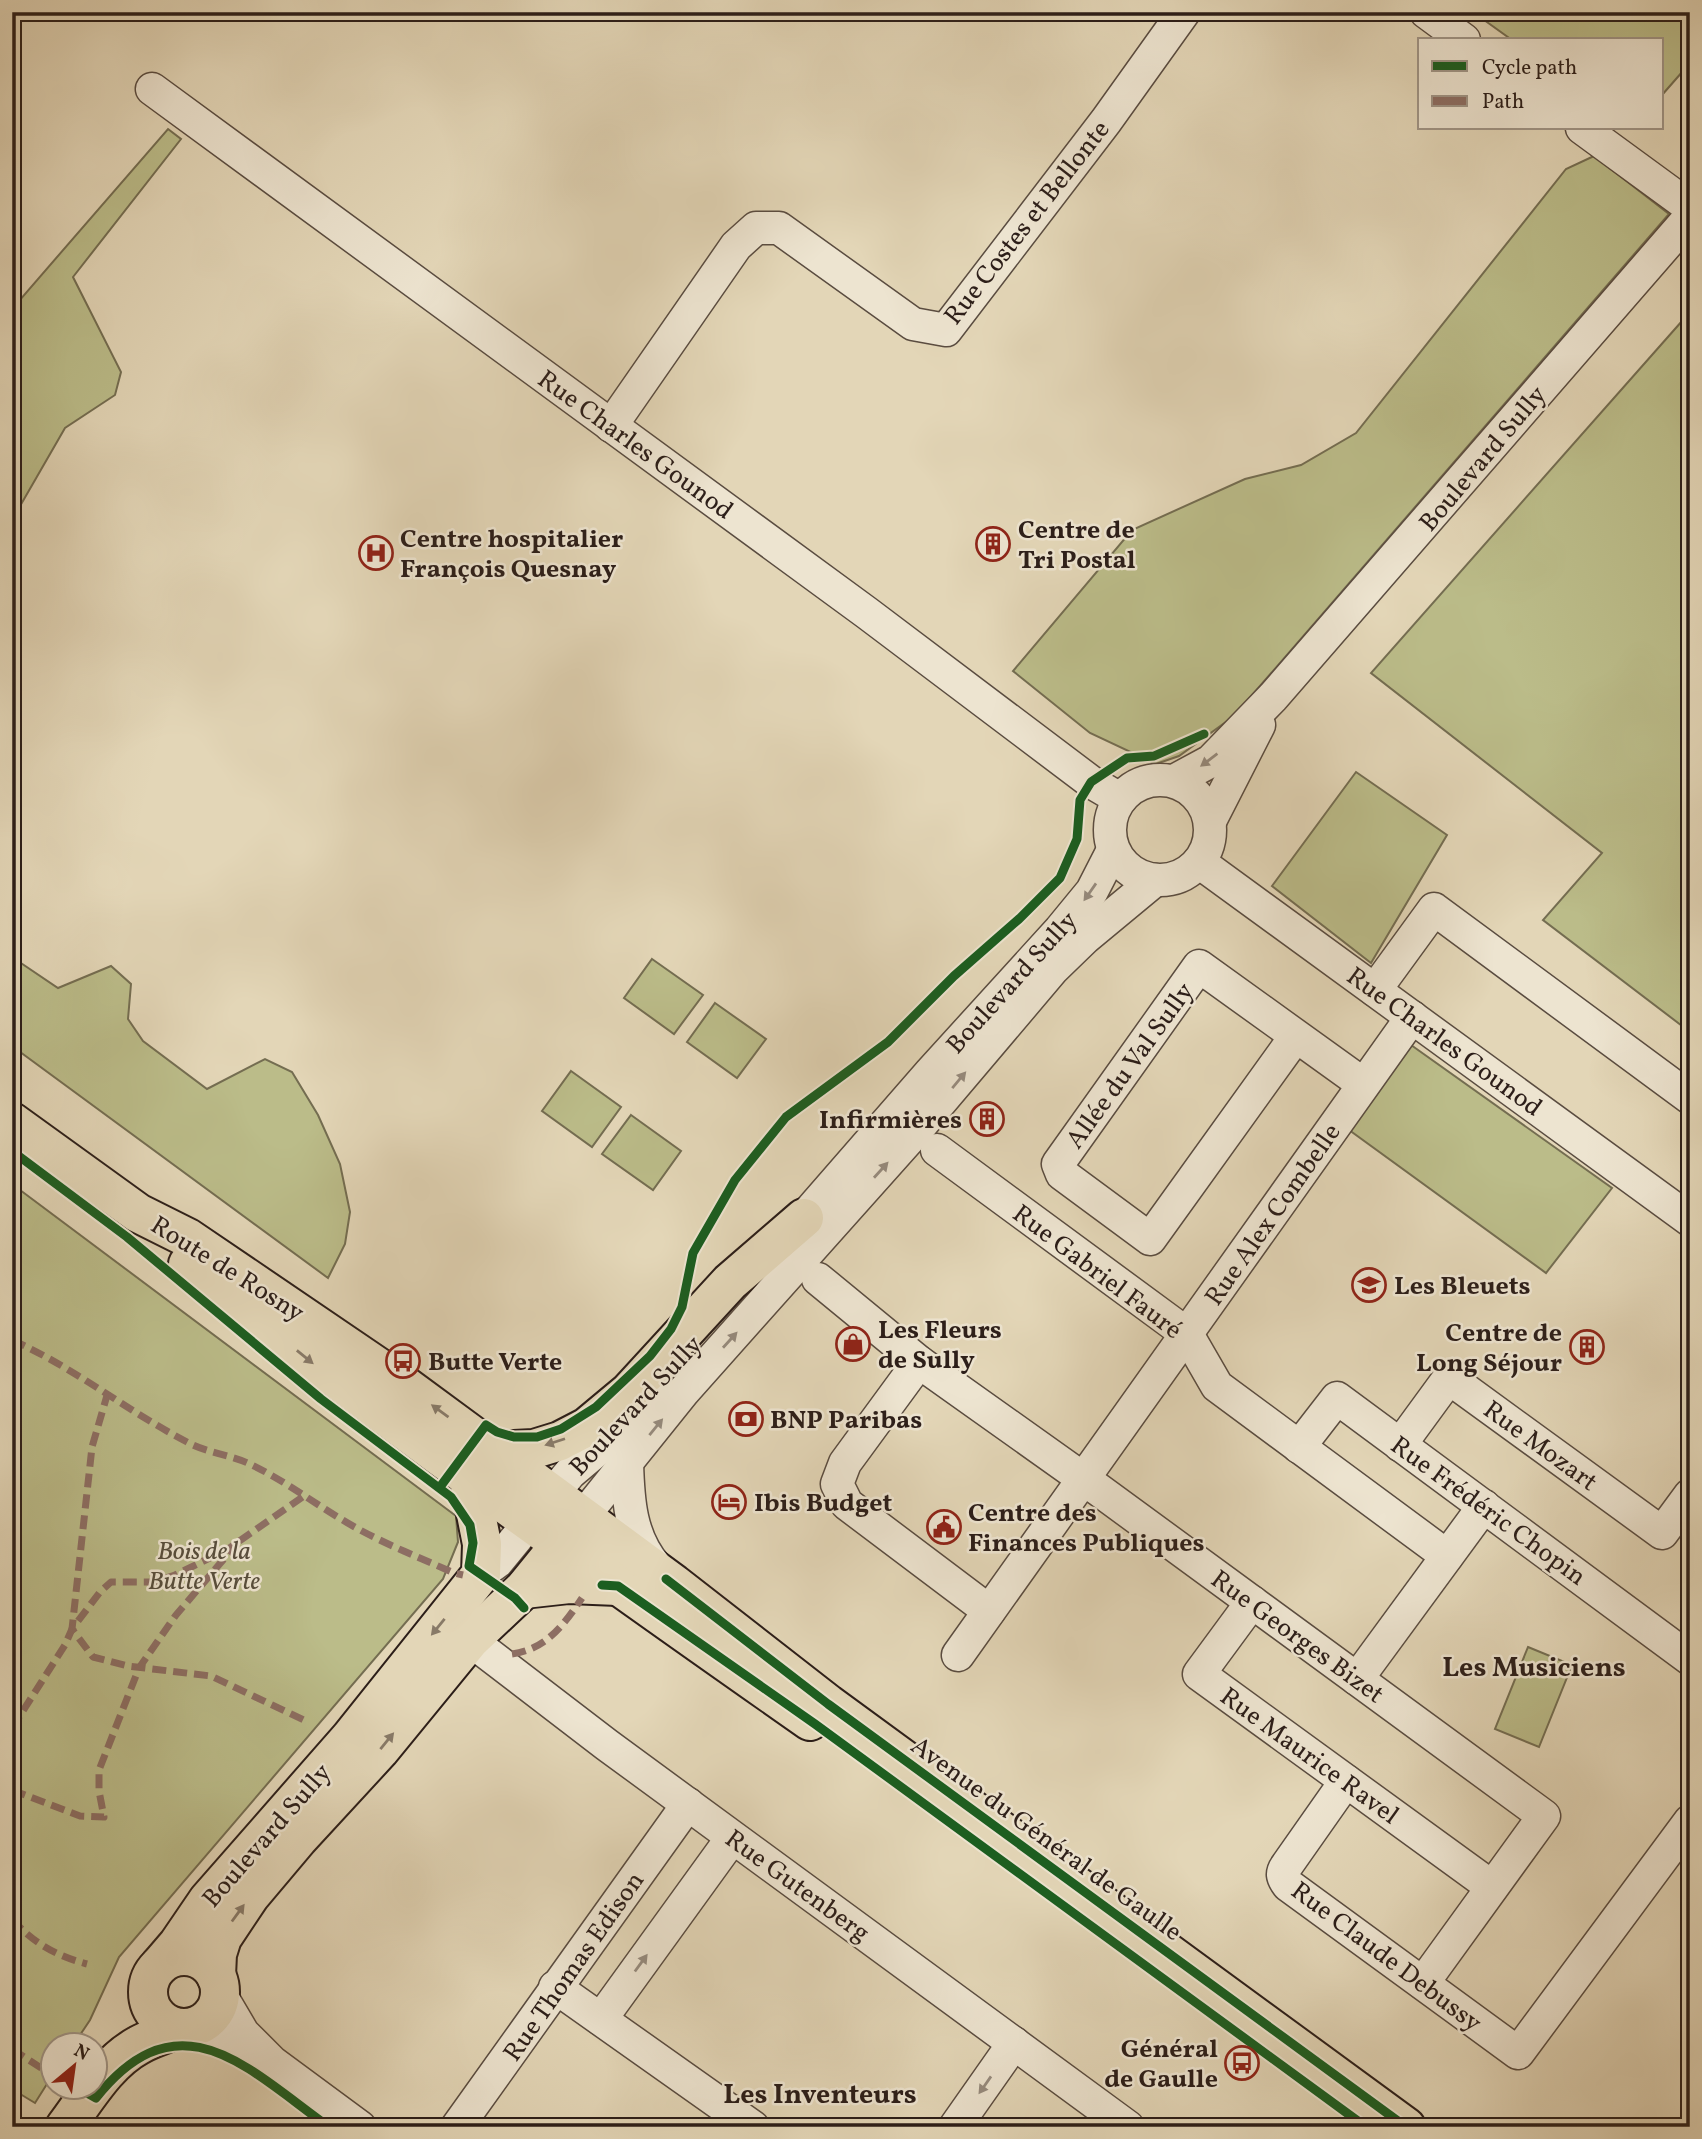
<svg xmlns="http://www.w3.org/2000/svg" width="1702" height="2139" viewBox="0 0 1702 2139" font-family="Vollkorn,serif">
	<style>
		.green { fill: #bbbc89; stroke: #746d51; stroke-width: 2 }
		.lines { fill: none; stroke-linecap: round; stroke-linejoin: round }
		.minor-casing { stroke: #5a4c40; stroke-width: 35 }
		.major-casing { stroke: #2c1e19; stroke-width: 42 }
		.minor { stroke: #ede4d0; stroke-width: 32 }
		.major { stroke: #e3d6b7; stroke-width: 38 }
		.rail { stroke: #2c1e19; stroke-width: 5; stroke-dasharray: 12 12; stroke-linecap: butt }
		.quiet { stroke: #8d6e63; stroke-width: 7; stroke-dasharray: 14 7; stroke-linecap: butt }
		.cycleway-casing { stroke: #ede4d0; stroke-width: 13 }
		.cycleway { stroke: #1b5e20; stroke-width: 9 }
		.oneway { fill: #968b7e }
		.oneway2 { fill: #887a68 }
		.labels { text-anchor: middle; stroke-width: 5; stroke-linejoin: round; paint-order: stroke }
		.street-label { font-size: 26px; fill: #2c1e19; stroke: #ede4d0 }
		.poi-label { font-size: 26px; font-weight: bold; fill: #2c1e19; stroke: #ede4d0; text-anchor: start }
		.park-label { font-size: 26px; font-style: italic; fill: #574d3b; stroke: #ede4d0 }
		.neighbourhood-label { font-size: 28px; font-weight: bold; fill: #2c1e19; stroke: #ede4d0 }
	</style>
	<rect width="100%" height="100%" fill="#e3d6b7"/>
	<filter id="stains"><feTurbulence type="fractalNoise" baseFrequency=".00286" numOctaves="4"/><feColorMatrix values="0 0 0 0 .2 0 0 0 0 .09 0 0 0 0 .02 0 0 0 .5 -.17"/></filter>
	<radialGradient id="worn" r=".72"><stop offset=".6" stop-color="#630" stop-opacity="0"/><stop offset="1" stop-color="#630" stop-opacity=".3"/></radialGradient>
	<g class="green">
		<polygon points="1473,12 1690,12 1690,63 1662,95 1662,40 1512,40"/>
		<polygon points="168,129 181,139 73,277 121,372 115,395 65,428 12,520 12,309"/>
		<polygon points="1594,156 1669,214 1234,716 1179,756 1156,764 1090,733 1013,671 1132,530 1245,479 1301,465 1356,433 1566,169"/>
		<polygon points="1690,312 1690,1032 1543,920 1602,853 1371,673"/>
		<polygon points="1356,772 1447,835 1371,963 1272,886"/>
		<polygon points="12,957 58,988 111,966 131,984 128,1019 143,1041 207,1089 265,1059 292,1072 318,1115 340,1164 350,1212 345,1244 328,1278 12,1046"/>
		<polygon points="652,959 703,995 674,1034 624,998"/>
		<polygon points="715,1003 766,1039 737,1078 687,1042"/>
		<polygon points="1404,1040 1612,1188 1546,1273 1345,1127"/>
		<polygon points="571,1071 621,1107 592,1147 542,1111"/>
		<polygon points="631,1115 681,1151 653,1190 602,1154"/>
		<polygon points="12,1184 456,1516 458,1542 443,1579 119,1957 90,2020 74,2044 52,2044 52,2076 35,2103 12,2089"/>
		<polygon points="1528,1647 1572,1665 1539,1747 1495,1729"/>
	</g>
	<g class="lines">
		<g class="minor-casing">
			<g id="minor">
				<polyline points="1426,12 1464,40"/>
				<polyline points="152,89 867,613 1091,782 1120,799"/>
				<polyline points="1582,128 1690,207"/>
				<polyline points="611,426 736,246 756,228 779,228 913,324 946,330 1106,121 1184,12"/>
				<circle cx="1160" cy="830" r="50"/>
				<polyline points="1174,781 1211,761 1273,697 1690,217"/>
				<polyline points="1210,821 1259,725"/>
				<polyline points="1199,862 1690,1220"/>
				<polyline points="1375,990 1434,909 1690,1098"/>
				<polyline points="1296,1036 1150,1239 1062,1174 1058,1164 1199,966 1363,1084"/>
				<polyline points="937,1150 1187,1334 1217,1386 1447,1556"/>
				<polyline points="788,1236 930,1073 1060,930 1092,891 1113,850"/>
				<polyline points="818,1279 919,1362 1099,1490 1544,1816 1423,1983"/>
				<polyline points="919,1362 845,1463 837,1484 847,1504 989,1611"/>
				<polyline points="1400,1445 1449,1378 1662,1533 1690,1495"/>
				<polyline points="1299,1447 1337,1398 1690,1659"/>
				<path d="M627,1462C628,1500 630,1537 656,1567"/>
				<polyline points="582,1518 684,1391 915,1132 1053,969 1085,938 1155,880"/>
				<polyline points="481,1574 497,1562 570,1473 602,1446 657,1386"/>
				<polyline points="1252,1602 1199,1674 1492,1887"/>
				<polyline points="470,1640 607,1745 1128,2127"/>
				<polyline points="958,1655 1412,1017"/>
				<polyline points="1357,1679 1484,1506"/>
				<path d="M1346,1781L1287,1865C1281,1873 1282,1877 1288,1885L1518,2053L1690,1821"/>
				<polyline points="555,1987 753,2127"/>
				<polyline points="220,1994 243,2033 272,2062 360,2127"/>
				<polyline points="601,2019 732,1838"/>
				<polyline points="192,2028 236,2044 258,2055"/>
				<polyline points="457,2127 688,1804"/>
				<polyline points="955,2127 1014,2043"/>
			</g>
		</g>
		<g class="major-casing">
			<g id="major">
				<polyline points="12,1122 138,1213 188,1238 397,1380 674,1584 828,1704 1406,2127"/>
				<path d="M188,1264C389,1424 599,1573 810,1721"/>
				<polyline points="496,1451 534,1449 560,1441 587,1427 629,1392 730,1282 804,1218"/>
				<polyline points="524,1589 569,1584 618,1586"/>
				<circle cx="184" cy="1992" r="36"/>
				<polyline points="160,1965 178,1944 208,1900 350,1738 481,1574 482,1544 469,1479"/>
				<polyline points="216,1976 217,1954 222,1938 250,1896 298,1839 380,1750 470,1640 524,1589 576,1525"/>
				<path d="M65,2127C87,2098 106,2063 139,2045C151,2038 166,2034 179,2028"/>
			</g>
		</g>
		<use href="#minor" class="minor"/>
		<use href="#major" class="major"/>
		<polyline class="rail" points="12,2119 25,2127"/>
		<g class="quiet">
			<path d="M12,1340C75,1368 127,1411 187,1442C207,1453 232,1455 252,1465C291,1484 324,1511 362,1531C392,1547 423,1559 454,1573L463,1575"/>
			<polyline points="108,1392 92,1447 72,1629 93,1657 128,1666 211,1676 304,1720"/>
			<path d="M512,1654C546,1649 563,1626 582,1598"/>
			<polyline points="12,1728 65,1645 72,1629 100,1592 111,1582 154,1582 175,1575 228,1549 304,1496"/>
			<polyline points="12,1790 80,1816 104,1817 99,1791 99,1770 139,1668 176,1615 241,1539"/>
			<path d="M12,1919C33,1943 57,1956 87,1964"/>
			<polyline points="12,2049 52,2075"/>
			<polyline points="69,2086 74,2090"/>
		</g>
		<g class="cycleway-casing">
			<g id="cycleway">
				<polyline points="12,1151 127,1237 321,1399 451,1497 470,1525 473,1543 469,1566 515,1598 524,1608"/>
				<polyline points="440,1487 486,1425 497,1432 514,1437 537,1437 561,1429 596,1407 650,1356 671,1329 682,1307 693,1253 735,1180 786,1117 888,1042 954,976 1019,919 1060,878 1077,839 1080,800 1091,782 1127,758 1154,756 1204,734"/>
				<polyline points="666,1579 828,1704 1406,2127"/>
				<polyline points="602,1585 618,1586 815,1724 1366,2127"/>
				<path d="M89,2094L96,2098C180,1993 248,2069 329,2127"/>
			</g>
		</g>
		<use href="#cycleway" class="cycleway"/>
	</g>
	<defs><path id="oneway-solid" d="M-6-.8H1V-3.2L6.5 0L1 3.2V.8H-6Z" transform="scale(1.75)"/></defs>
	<g class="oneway">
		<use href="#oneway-solid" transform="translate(1209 760) rotate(143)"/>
		<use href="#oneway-solid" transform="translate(1090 892) rotate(125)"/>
		<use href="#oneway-solid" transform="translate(959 1080) rotate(-50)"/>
		<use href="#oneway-solid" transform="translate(881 1170) rotate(-48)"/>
		<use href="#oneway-solid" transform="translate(730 1340) rotate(-48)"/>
		<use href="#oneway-solid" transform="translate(656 1427) rotate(-51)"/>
		<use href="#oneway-solid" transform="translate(641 1963) rotate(-54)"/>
		<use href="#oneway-solid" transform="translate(985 2085) rotate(125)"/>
	</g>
	<g class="oneway2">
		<use href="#oneway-solid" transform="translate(305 1357) rotate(39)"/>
		<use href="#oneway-solid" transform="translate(440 1411) rotate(-144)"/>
		<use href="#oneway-solid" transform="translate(555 1442) rotate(162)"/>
		<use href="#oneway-solid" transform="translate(438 1627) rotate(129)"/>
		<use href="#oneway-solid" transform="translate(387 1741) rotate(-51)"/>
		<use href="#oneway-solid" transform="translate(238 1913) rotate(-54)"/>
	</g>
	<defs>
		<g id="building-ring" transform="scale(1.75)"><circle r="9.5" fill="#ede4d0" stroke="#8f2418" stroke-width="1.5"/><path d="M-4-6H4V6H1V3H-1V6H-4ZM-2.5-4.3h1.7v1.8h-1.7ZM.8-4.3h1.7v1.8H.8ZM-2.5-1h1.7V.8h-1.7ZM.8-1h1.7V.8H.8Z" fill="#8f2418"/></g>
		<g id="hospital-ring" transform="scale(1.75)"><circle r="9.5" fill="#ede4d0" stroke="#8f2418" stroke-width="1.5"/><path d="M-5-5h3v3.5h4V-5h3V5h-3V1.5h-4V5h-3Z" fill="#8f2418"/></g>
		<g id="school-ring" transform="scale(1.75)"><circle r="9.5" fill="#ede4d0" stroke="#8f2418" stroke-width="1.5"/><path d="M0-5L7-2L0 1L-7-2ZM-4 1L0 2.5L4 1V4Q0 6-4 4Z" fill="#8f2418"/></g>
		<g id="shop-ring" transform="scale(1.75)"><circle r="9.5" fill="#ede4d0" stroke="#8f2418" stroke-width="1.5"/><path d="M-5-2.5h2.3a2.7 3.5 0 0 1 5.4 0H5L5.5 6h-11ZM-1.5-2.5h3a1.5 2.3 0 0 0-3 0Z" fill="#8f2418"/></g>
		<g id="bus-ring" transform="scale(1.75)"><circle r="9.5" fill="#ede4d0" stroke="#8f2418" stroke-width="1.5"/><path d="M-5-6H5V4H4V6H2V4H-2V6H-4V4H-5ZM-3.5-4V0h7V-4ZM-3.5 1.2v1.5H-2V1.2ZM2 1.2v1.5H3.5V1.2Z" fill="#8f2418"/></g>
		<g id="bank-ring" transform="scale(1.75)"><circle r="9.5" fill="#ede4d0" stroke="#8f2418" stroke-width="1.5"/><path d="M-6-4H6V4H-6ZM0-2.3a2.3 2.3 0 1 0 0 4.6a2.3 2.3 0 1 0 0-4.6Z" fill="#8f2418"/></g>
		<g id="hotel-ring" transform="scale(1.75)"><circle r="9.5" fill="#ede4d0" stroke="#8f2418" stroke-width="1.5"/><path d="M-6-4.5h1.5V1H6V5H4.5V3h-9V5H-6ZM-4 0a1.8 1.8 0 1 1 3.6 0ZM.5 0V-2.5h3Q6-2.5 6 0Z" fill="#8f2418"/></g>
		<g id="civic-ring" transform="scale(1.75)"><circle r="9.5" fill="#ede4d0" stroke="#8f2418" stroke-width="1.5"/><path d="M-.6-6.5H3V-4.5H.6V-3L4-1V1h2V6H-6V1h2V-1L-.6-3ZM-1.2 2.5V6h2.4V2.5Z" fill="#8f2418"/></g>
	</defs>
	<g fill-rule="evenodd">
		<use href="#building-ring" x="993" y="544"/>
		<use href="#hospital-ring" x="376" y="553"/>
		<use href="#building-ring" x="987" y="1119"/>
		<use href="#school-ring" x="1369" y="1285"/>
		<use href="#shop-ring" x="853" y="1344"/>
		<use href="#building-ring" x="1587" y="1347"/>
		<use href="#bus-ring" x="403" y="1361"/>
		<use href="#bank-ring" x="746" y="1419"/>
		<use href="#hotel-ring" x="729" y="1502"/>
		<use href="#civic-ring" x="944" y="1527"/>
		<use href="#bus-ring" x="1242" y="2063"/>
	</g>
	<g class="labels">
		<g class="street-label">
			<text transform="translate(1026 222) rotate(-52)" y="9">Rue Costes et Bellonte</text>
			<text transform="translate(636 444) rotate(36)" y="9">Rue Charles Gounod</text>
			<text transform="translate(1482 458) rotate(-50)" y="9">Boulevard Sully</text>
			<text transform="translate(1011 982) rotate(-48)" y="9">Boulevard Sully</text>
			<text transform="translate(1445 1041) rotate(36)" y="9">Rue Charles Gounod</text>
			<text transform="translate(1129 1065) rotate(-54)" y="9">Allée du Val Sully</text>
			<text transform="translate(1272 1214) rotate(-55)" y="9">Rue Alex Combelle</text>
			<text transform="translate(228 1268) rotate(32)" y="9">Route de Rosny</text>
			<text transform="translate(1098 1271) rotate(37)" y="9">Rue Gabriel Fauré</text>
			<text transform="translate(635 1405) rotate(-47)" y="9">Boulevard Sully</text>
			<text transform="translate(1541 1445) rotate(36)" y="9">Rue Mozart</text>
			<text transform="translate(1489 1510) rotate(36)" y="9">Rue Frédéric Chopin</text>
			<text transform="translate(1298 1636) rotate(36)" y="9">Rue Georges Bizet</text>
			<text transform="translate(1310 1755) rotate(36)" y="9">Rue Maurice Ravel</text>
			<text transform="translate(266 1835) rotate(-49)" y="9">Boulevard Sully</text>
			<text transform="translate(1047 1838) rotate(36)" y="9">Avenue du Général de Gaulle</text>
			<text transform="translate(798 1885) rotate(36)" y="9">Rue Gutenberg</text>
			<text transform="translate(1387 1956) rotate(37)" y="9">Rue Claude Debussy</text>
			<text transform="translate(573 1966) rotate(-55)" y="9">Rue Thomas Edison</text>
		</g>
		<g class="poi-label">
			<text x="1018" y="538">Centre de<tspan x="1018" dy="30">Tri Postal</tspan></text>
			<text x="400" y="547">Centre hospitalier<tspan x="400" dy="30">François Quesnay</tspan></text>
			<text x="962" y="1128" text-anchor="end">Infirmières</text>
			<text x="1394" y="1294">Les Bleuets</text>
			<text x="878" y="1338">Les Fleurs<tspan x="878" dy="30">de Sully</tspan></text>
			<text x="1562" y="1341" text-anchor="end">Centre de<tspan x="1562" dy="30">Long Séjour</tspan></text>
			<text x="428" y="1370">Butte Verte</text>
			<text x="770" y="1428">BNP Paribas</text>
			<text x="754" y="1511">Ibis Budget</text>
			<text x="968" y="1521">Centre des<tspan x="968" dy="30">Finances Publiques</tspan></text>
			<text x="1218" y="2057" text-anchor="end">Général<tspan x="1218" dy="30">de Gaulle</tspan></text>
		</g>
		<g class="park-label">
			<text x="204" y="1559">Bois de la<tspan x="204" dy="30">Butte Verte</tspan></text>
		</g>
		<g class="neighbourhood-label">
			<text x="1534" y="1676">Les Musiciens</text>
			<text x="820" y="2103">Les Inventeurs</text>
		</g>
	</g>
	<rect width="1702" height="2139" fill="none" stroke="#e3d6b7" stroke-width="42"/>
	<rect x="14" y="14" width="1674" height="2111" fill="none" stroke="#2c1e19" stroke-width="3.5"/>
	<rect x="21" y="21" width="1660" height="2097" fill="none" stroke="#2c1e19" stroke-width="2"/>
	<rect x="1418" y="38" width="245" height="91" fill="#ede4d0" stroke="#a09587" stroke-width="2"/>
	<rect x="1432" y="61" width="35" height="10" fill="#1b5e20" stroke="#a09587" stroke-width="2"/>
	<text x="1482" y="74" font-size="21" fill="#2c1e19">Cycle path</text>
	<rect x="1432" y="96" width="35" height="10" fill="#8d6e63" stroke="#a09587" stroke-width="2"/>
	<text x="1482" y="108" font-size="21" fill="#2c1e19">Path</text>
	<g transform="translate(74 2066) rotate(29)"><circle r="33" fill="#ede4d0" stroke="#a09587" stroke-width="2"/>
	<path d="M0-5L12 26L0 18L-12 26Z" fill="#8f2418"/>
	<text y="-10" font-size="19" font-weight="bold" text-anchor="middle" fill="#2c1e19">N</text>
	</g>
	<rect width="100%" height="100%" filter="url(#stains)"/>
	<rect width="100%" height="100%" fill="url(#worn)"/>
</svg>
